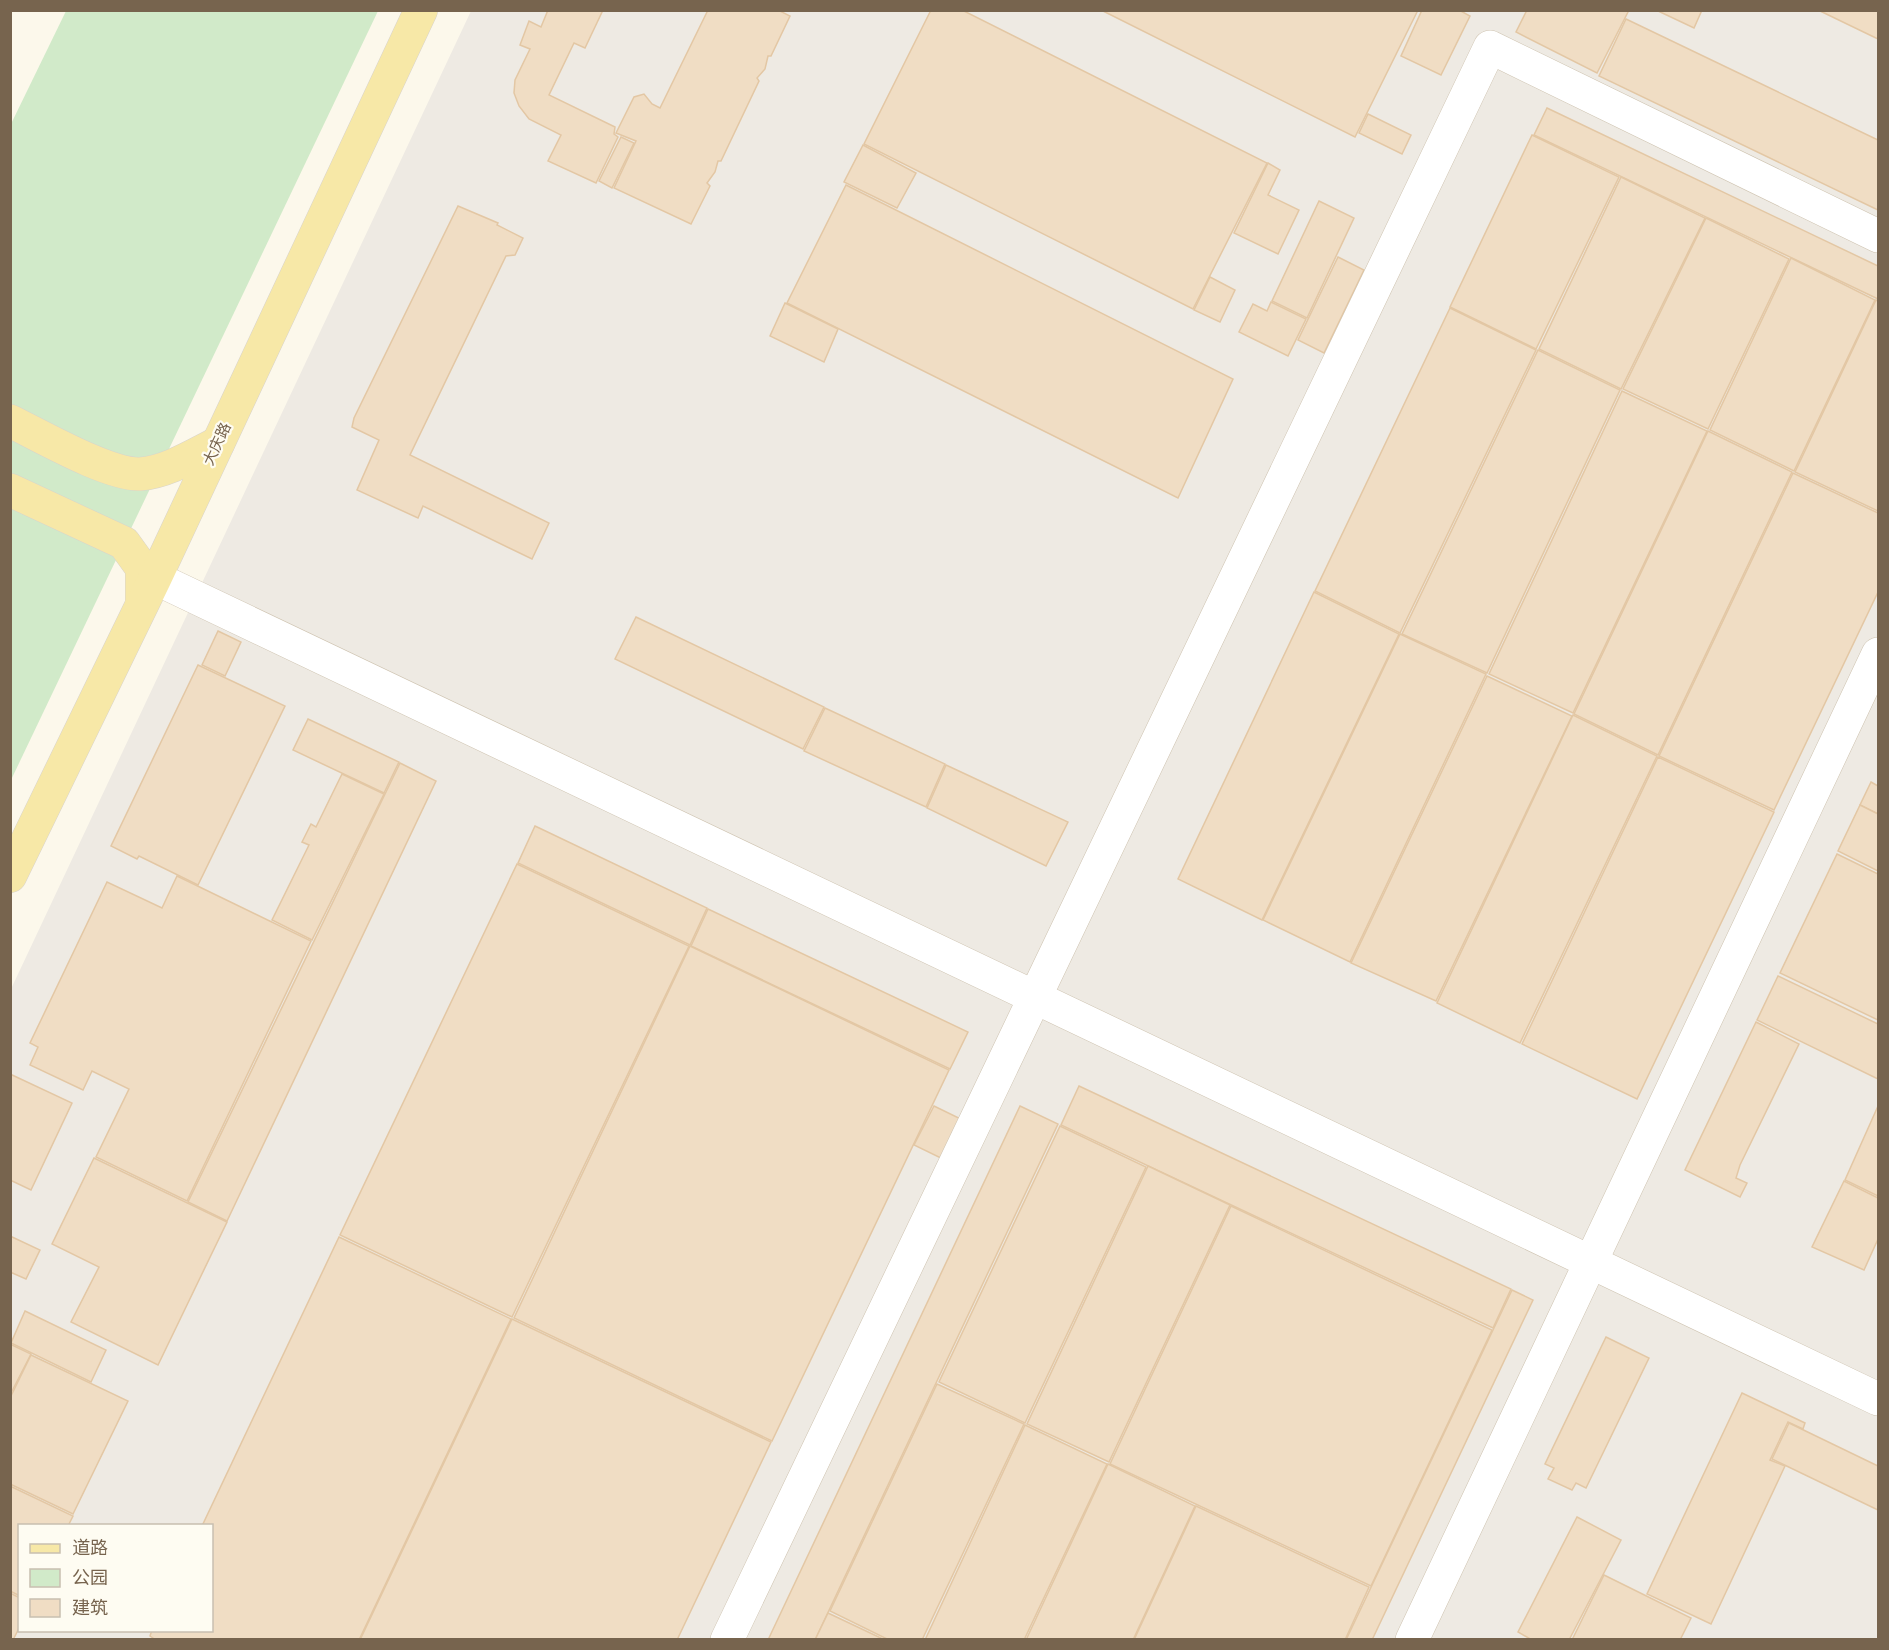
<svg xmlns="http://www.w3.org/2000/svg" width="1889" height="1650" viewBox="0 0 1889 1650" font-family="'IBM Plex Sans','Noto Sans SC',sans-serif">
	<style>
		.industrial { fill: #eeeae3; fill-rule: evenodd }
		.green { fill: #d1eac9 }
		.building { fill: #f0ddc4; stroke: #e3c7a4; stroke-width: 1.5 }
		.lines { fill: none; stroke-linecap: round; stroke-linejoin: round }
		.minor-casing { stroke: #cec3b0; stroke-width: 34 }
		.major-casing { stroke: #d9d4cd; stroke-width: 34 }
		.minor { stroke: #fff; stroke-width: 33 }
		.major { stroke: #f7e8a7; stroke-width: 33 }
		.labels { text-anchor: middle; stroke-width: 4.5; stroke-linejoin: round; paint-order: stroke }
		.street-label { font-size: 15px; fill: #77644e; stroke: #fefcf2 }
	</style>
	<rect width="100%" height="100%" fill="#fcf8eb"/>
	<path class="industrial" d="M471,11H1878V1639L11,1640V989ZM20,1526H212V1630H20Z"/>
	<polygon class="green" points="66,11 378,11 11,780 10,126"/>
	<g class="building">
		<polygon points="548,10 603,10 585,48 574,43 549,95 615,127 614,134 618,137 596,183 548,161 561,135 529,119 519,106 514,93 515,80 530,49 520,45 529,21 541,27"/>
		<polygon points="708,10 778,10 790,16 771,56 768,56 765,69 757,78 759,81 721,161 718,161 715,172 707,183 710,186 691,224 614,188 636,141 616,133 634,97 644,94 652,104 660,108"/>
		<polygon points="931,10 962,10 1267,163 1193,309 864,144"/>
		<polygon points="1101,10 1418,10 1355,137"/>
		<polygon points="1422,10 1459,10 1470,16 1441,75 1401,56"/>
		<polygon points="1527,10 1629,10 1597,73 1516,32"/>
		<polygon points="1656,10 1702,10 1694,28"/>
		<polygon points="1818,10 1878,10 1878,39"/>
		<polygon points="1626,19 1878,140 1878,210 1599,76"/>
		<polygon points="1547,108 1878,266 1878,299 1534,135"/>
		<polygon points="1368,114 1411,135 1402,154 1359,133"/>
		<polygon points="1532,135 1619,177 1536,349 1450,307"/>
		<polygon points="621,137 634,143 612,188 599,181"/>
		<polygon points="863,145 916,173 897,208 844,182"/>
		<polygon points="1268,163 1280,170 1268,195 1299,210 1278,254 1234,233"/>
		<polygon points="1621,177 1705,218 1621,389 1539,349"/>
		<polygon points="846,185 1233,379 1178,498 787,303"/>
		<polygon points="1319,201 1354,218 1307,318 1272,301"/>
		<polygon points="458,206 498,223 497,225 523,238 515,255 506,256 410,455 549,523 532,559 423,506 418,518 357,490 379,440 352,427 354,418"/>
		<polygon points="1706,218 1789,259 1708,429 1623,389"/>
		<polygon points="1338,257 1364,270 1324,353 1298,340"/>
		<polygon points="1791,258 1875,300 1794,471 1710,430"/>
		<polygon points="1210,277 1235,290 1220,322 1194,310"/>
		<polygon points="1876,300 1878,301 1878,511 1795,472"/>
		<polygon points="1271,302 1306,319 1288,356 1239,332 1253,304 1267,311"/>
		<polygon points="785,303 838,329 824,362 770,336"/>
		<polygon points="1450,308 1536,350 1400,633 1315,591"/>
		<polygon points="1538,350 1620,390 1487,673 1402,634"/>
		<polygon points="1622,391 1707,431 1573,713 1489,674"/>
		<polygon points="1708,431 1792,472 1658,755 1574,714"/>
		<polygon points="1793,473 1878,513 1878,592 1774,810 1659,756"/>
		<polygon points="1314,592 1399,634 1262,920 1178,879"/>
		<polygon points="636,617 824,707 803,749 615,659"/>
		<polygon points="218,631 241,642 225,676 202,665"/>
		<polygon points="1400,634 1486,674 1350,962 1263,920"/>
		<polygon points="198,665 285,706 198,885 139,856 137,859 111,846"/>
		<polygon points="1487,676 1572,716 1436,1001 1351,963"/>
		<polygon points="825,708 945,764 926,807 804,751"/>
		<polygon points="1573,715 1657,756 1520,1043 1437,1003"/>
		<polygon points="308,719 399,762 384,793 293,750"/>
		<polygon points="1658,757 1774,812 1637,1099 1522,1044"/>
		<polygon points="400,763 436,781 227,1221 188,1202"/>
		<polygon points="946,765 1068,822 1046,866 927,808"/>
		<polygon points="342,774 384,794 312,940 272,920 309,845 302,842 311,824 316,827"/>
		<polygon points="1871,782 1878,786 1878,814 1860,805"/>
		<polygon points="1860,805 1878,814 1878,871 1838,851"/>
		<polygon points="535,826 707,908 690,945 518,863"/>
		<polygon points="1837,854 1878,874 1878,1020 1780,973"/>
		<polygon points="517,864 689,946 512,1317 340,1235"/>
		<polygon points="177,876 311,941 187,1201 96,1157 129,1089 92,1071 83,1090 30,1065 38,1047 30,1043 107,882 162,908"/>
		<polygon points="708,909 968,1032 950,1069 691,946"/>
		<polygon points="690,946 949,1070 772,1441 514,1318"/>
		<polygon points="1778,976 1878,1024 1878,1079 1757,1020"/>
		<polygon points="1756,1022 1799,1044 1740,1165 1736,1178 1747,1183 1740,1197 1685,1170"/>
		<polygon points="10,1074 72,1103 31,1190 10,1180"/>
		<polygon points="1079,1086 1511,1289 1493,1328 1061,1125"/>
		<polygon points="934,1106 967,1122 949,1162 914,1145"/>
		<polygon points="1020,1106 1058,1124 815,1640 768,1640"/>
		<polygon points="1878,1106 1878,1196 1845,1180"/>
		<polygon points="1060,1126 1146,1167 1025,1423 939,1382"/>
		<polygon points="94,1158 227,1222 158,1365 71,1322 99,1267 52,1244"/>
		<polygon points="1148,1166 1230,1205 1109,1462 1027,1424"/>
		<polygon points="1844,1181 1878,1198 1878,1239 1864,1270 1812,1247"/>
		<polygon points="1231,1206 1492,1330 1371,1586 1110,1464"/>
		<polygon points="10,1236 40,1250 26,1279 10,1272"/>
		<polygon points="339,1237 511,1319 359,1640 156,1640 150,1636 152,1630 212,1630 212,1526 202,1526"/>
		<polygon points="1512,1290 1533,1300 1372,1640 1346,1640"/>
		<polygon points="25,1311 106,1350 91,1382 11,1343"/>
		<polygon points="512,1319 771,1442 677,1640 360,1640"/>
		<polygon points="1606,1337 1649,1358 1586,1488 1576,1483 1572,1490 1548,1479 1554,1468 1545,1464"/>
		<polygon points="10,1344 31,1354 10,1395"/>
		<polygon points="31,1355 128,1401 73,1514 10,1484 10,1398"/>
		<polygon points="937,1384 1024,1424 922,1640 889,1640 830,1611"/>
		<polygon points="1742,1393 1805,1423 1803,1429 1788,1422 1770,1460 1785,1466 1711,1624 1647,1594"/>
		<polygon points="1789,1423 1878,1466 1878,1510 1772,1459"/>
		<polygon points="1025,1425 1107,1464 1024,1640 925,1640"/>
		<polygon points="1108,1464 1195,1506 1133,1640 1026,1640"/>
		<polygon points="10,1486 73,1516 68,1526 20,1526 20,1596 10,1591"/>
		<polygon points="1196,1506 1369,1587 1345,1640 1134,1640"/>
		<polygon points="1577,1517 1621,1540 1569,1640 1532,1640 1518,1632"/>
		<polygon points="1604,1575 1691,1618 1680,1640 1572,1640"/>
		<polygon points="10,1593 20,1598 20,1626 13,1640 10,1640"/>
		<polygon points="828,1613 885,1640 815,1640"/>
	</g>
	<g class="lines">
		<g class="minor-casing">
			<g id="minor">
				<polyline points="155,578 1878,1399"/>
				<polyline points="727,1640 1490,47 1878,236"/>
				<polyline points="1412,1640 1878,654"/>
			</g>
		</g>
		<g class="major-casing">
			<g id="major">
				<path d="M10,421C41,436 108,475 140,474C167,472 194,455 218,443"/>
				<polyline points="10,490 124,543 142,568 142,604"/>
				<polyline points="10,876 155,578 421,10"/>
			</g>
		</g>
		<use href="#minor" class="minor"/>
		<use href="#major" class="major"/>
	</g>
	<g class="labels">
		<g class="street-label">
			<text transform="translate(217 444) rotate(-65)" y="5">大庆路</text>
		</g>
	</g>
	<rect width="1889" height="1650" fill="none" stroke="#77644e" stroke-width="24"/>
	<rect x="18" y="1524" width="195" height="108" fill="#fefcf2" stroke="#c8bfb0" stroke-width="1.5"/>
	<rect x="30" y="1544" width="30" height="9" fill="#f7e8a7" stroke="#c8bfb0" stroke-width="1.5"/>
	<text x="72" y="1554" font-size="18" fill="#77644e">道路</text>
	<rect x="30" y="1569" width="30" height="18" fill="#d1eac9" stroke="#c8bfb0" stroke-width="1.5"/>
	<text x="72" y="1584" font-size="18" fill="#77644e">公园</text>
	<rect x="30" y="1599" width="30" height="18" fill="#f0ddc4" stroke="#c8bfb0" stroke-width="1.5"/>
	<text x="72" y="1614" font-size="18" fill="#77644e">建筑</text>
</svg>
